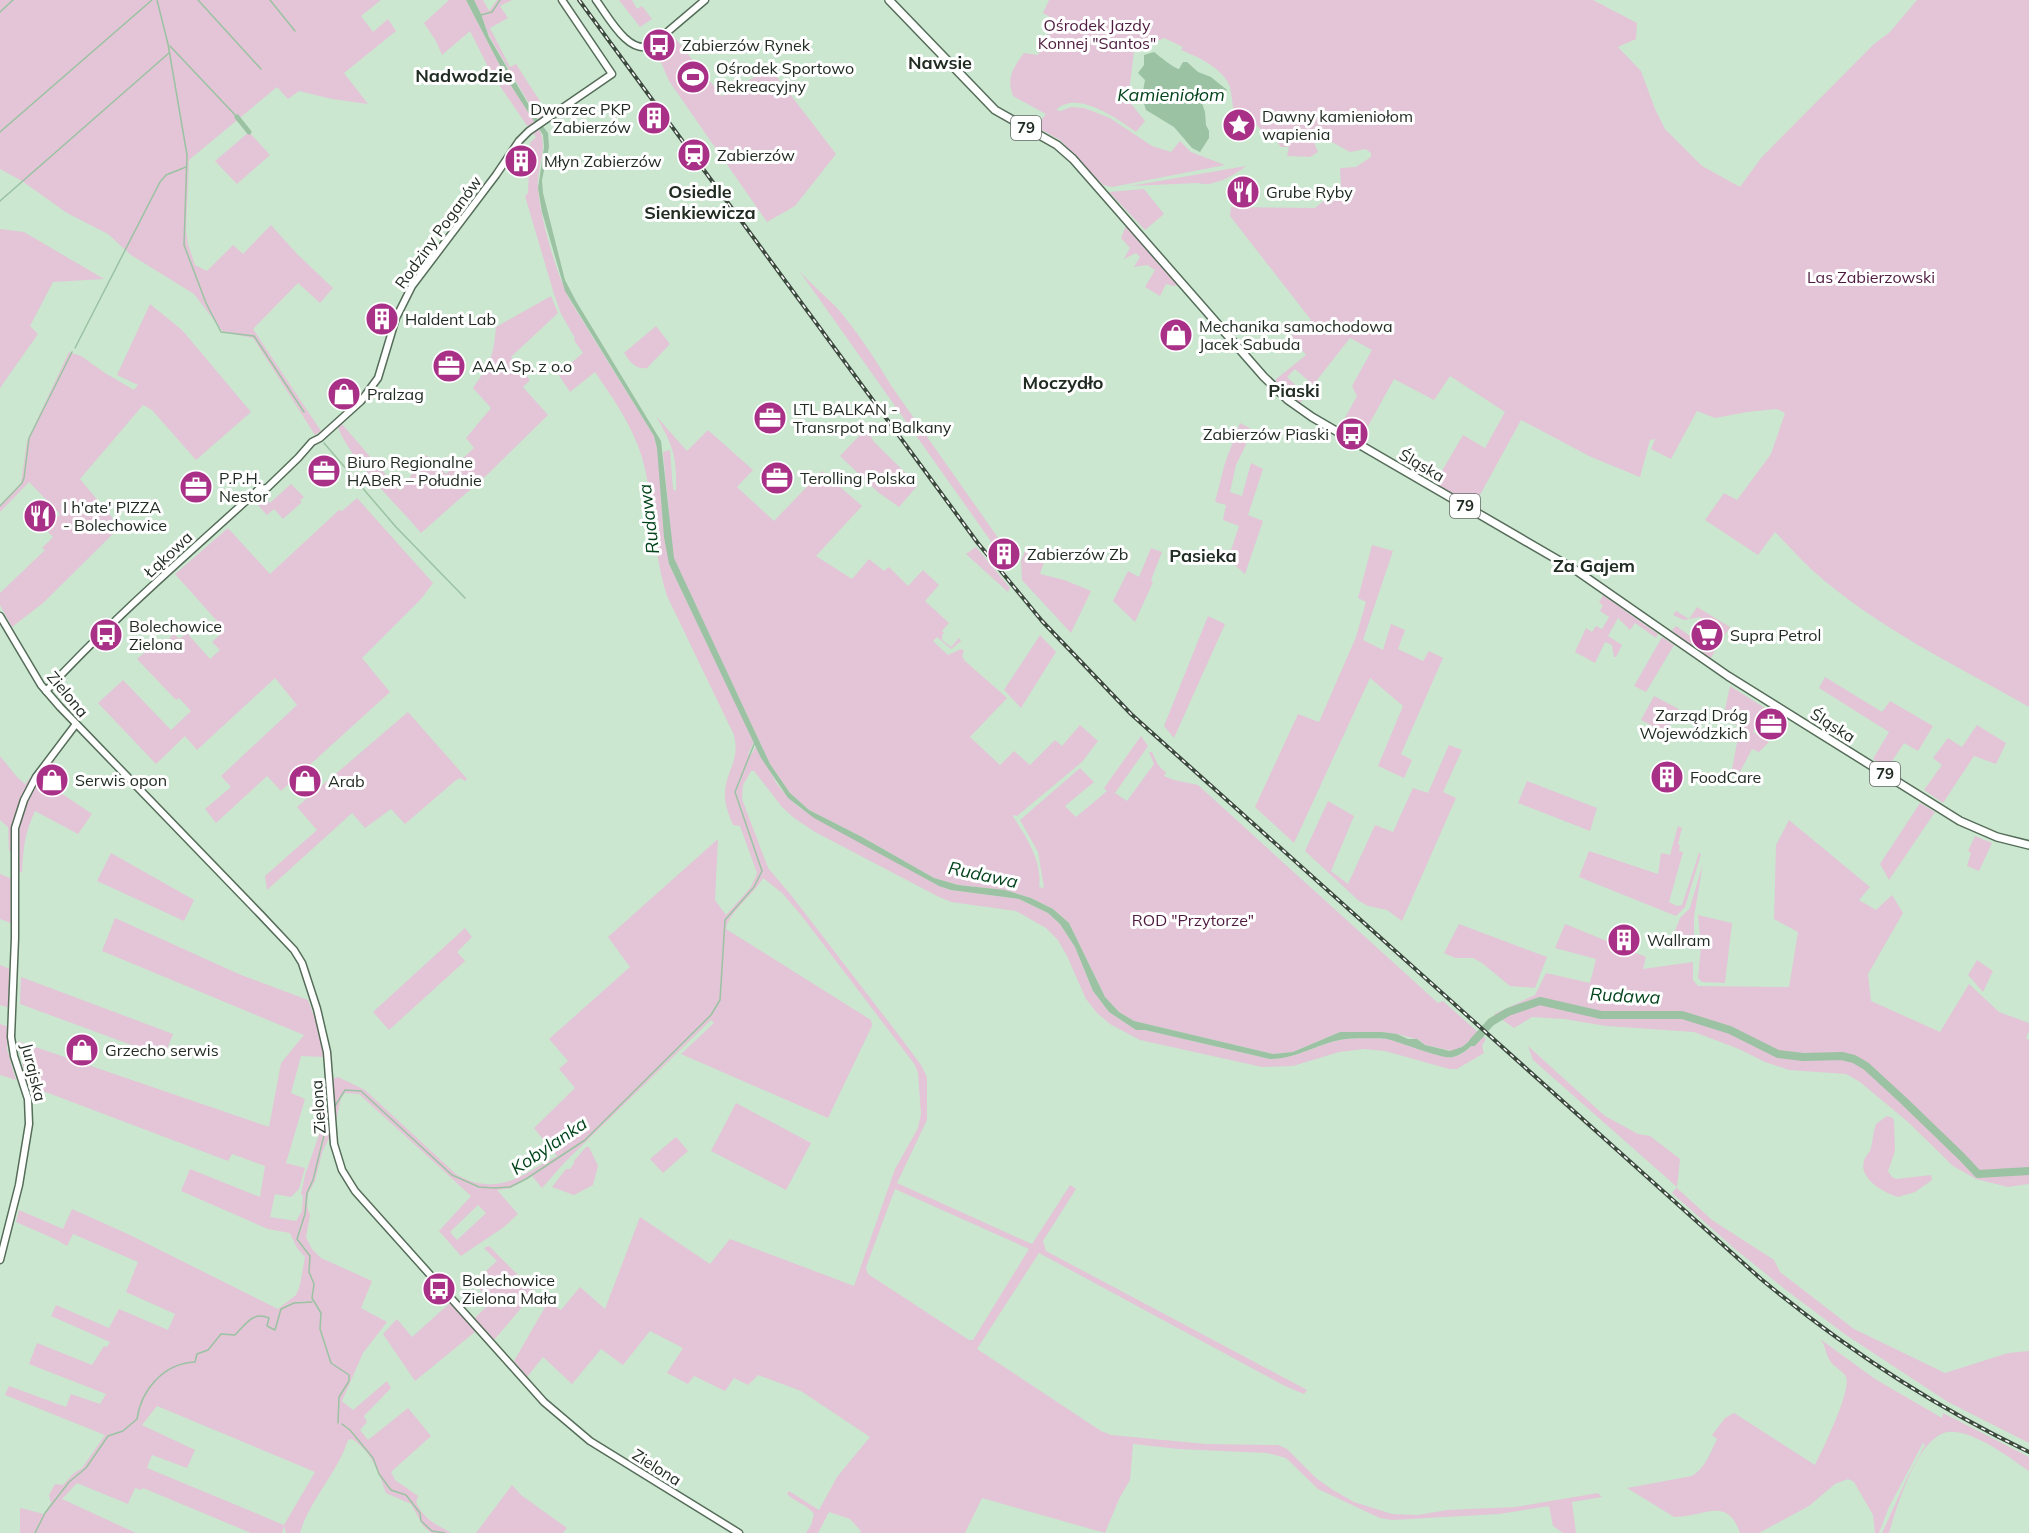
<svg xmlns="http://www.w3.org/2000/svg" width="2029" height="1533" viewBox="0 0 2029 1533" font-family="Mulish,sans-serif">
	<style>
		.green { fill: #e3c5d7; fill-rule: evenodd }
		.water { fill: #9bc2a2 }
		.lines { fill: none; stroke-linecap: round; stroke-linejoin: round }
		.stream { stroke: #9bc2a2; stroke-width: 1.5 }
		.canal { stroke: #9bc2a2; stroke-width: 5 }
		.river { stroke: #9bc2a2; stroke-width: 8 }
		.secondary-casing { stroke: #556d59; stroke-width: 9 }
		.primary-casing { stroke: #556d59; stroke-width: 10 }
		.secondary { stroke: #fff; stroke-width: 6 }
		.primary { stroke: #fff; stroke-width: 7 }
		.rail-casing { stroke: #3c4a3e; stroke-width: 4 }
		.rail { stroke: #fff; stroke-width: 1.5; stroke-dasharray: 4.5; stroke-linecap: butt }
		.labels { text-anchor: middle; stroke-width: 6; stroke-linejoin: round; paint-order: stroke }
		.shield { fill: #fff; stroke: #646b65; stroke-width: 1.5 }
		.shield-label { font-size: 15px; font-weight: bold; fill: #212c23 }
		.park-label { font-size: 16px; fill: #4e1a3f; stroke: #fff }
		.poi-label { font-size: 16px; fill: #212c23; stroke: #fff; text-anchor: start }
		.street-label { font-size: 16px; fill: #212c23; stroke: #fff }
		.neighbourhood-label { font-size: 18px; font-weight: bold; fill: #212c23; stroke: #fff }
		.water-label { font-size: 18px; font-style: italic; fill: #02441b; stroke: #fff }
	</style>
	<rect width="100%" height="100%" fill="#cbe7d0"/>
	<g class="green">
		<polygon points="0,0 381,0 361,16 373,32 388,19 396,31 344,73 368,104 332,99 299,91 288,99 277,87 189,160 186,230 188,244 195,265 207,271 233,245 243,254 271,225 297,254 333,288 320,303 298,283 253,329 321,431 315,435 253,338 223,332 194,294 131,255 108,234 67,213 22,181 0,169"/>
		<polygon points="449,0 466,0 508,81 535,122 528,127 491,73 470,31 442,55 436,41 424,23"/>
		<polygon points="474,0 483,0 489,11 497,0 512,0 500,6 508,18 490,28 510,67 516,64 547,112 539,120 489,36 481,14"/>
		<polygon points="619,0 632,0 637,9 642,6 652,19 640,27"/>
		<path d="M1049,0H1593L1637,23L1636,39L1618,47L1641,71L1655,109L1665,129L1702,166L1740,187L1761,158L1874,44L1890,32L1917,0H2029V707C1954,664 1875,627 1811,569C1798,557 1787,544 1775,532L1758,555L1705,520L1724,493L1737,500L1771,454L1785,413L1777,409L1747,412L1715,418L1697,411L1671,459L1651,449L1655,439L1650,440L1640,477L1591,457L1521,420L1474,506L1435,483L1463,435L1485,448L1505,412L1450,376L1434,400L1394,379L1361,439L1340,427L1357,396L1352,386L1372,350L1350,338L1313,385L1295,369L1287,377L1306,395L1300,403L1275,380L1306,355L1291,336L1311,320L1230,216L1231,207L1315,208L1341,187L1340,168L1356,167L1371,157V153L1366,149L1350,152L1330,141L1327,130L1320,128L1315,130L1312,138L1318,152L1310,157L1287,156L1289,147H1281L1274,138L1269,140L1258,126L1234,111C1232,104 1232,95 1230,87C1223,68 1198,57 1181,50L1183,47L1164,38L1134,51L1128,100L1145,121L1136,132C1118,119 1076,89 1056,110L1061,111L1071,107L1084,108L1110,118L1152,146L1171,152L1180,141L1191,152L1225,165L1112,187L1103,185L1060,140L1036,127L1046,114L1013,96C1006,78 1013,68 1024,53L1038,55L1054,19L1043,13Z"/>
		<polygon points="674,37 722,96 770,68 836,154 795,206 767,222 669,81 657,53"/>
		<path d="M539,128C549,149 536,168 538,189C541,220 556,274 571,302L654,436L657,448L669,564L754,742L748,754L751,755L756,746L777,784L788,798L800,808L939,886L951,890L1019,899L1048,913L1060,924L1075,947L1093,991L1109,1012L1136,1030H1145L1270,1059C1298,1059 1320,1042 1346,1039C1354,1038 1380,1038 1387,1039C1401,1042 1441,1059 1453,1057C1466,1055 1473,1042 1484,1037L1486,1039L1482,1046L1484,1053L1457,1069H1449L1385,1051L1364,1049L1339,1052L1293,1066L1262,1067L1140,1040L1110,1024L1097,1013L1086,999L1067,956L1058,940L1046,928L1016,911L951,902L939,897L815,832L794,818L782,807L754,771H751L743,785L742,799L768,868L791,895L901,1038L921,1065L927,1077V1120L897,1183L1032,1244L1070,1185L1076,1189L1043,1241L1046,1251L1307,1390L1304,1394L1285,1386L1039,1253L977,1349L1101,1431L1111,1435L1206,1444L1278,1445L1287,1449L1316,1478L1333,1490L1354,1502L1392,1514L1418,1515L1447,1510L1515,1507L1598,1493L1602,1497L1572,1502L1576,1533H1563L1553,1526L1549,1506L1499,1514L1392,1520L1380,1518L1318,1489L1286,1458L1267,1453L1178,1449L1133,1444L1130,1480L1119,1499L1105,1533L982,1498L965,1533H860L861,1531L850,1519L829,1512L818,1533H806L811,1525L814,1514C808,1505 795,1502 787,1494L789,1491L819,1510L837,1477L870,1437L801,1391L758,1375L748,1385L734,1378L725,1391L694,1376L688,1384L667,1373L683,1348L650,1331L623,1365L601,1349L572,1384L543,1357L527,1377L514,1361L548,1302L561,1310L580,1287L605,1309L640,1217L710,1264L730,1239L854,1286L895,1169L918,1128L921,1114L918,1073L915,1065L801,915L782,893L763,878C754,894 728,913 726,929L871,1020L872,1026L828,1118L681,1054L714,1023L711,1020L565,1162L542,1188L532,1176L511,1188L497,1190L518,1214L504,1227L461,1256L439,1231L471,1196L359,1094L345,1093L341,1098L336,1120L332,1079L338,1077L365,1090L457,1175C499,1197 520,1176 557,1156L534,1128L575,1088L559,1069L568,1061L549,1039L630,967L608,937L718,839L715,900L726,915L751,887L757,873L740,826L733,825C729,815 724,803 725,792C727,768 740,761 734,735L667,596C653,553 655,509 644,465C636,431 615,401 595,372L570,392L558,374L583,353L574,340L575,338L561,314L554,294L525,196L528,193L530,143L536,137L534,134L530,136V134ZM895,1189L1029,1249L973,1340H969L868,1274L866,1267ZM478,1205L486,1213L457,1240L450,1232Z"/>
		<polygon points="249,132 270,155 237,184 215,161"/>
		<path d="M1246,166C1235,175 1212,188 1198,183L1130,186Z"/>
		<polygon points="1144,189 1164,214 1145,230 1109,192"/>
		<polygon points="1126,226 1178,285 1173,286 1166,284 1160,296 1145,287 1155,270 1147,265 1134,267 1140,257 1136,253 1124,259 1130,248 1121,238"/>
		<polygon points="0,229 24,232 104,279 53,282 30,326 38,334 0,388"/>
		<path d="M798,269C810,284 825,295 838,309C858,333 876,360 892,387L1001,542L995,547Z"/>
		<path d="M551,296L558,313L511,357L530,380L523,387L548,415L489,473L421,533C395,502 351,462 337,425L341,423L400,491L426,455L446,474L474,448L466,438L491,408L473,388C491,362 493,358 496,327Z"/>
		<polygon points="150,304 182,330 251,412 196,460 152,410 143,405 80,479 120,527 43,603 12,627 0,605 0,593 45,550 42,548 53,537 45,529 60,514 29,482 0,512 0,505 21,483 27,441 69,352 81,356 105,373 134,390 138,385 117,375"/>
		<path d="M656,326L670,344L647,368C636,370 630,362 624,353Z"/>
		<path d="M656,416L687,451L708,430L753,470L737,487L774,521L822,471L862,506L816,556L852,579L869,559L884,571L889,567L908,586L923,570L939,585L925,601L949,623L942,631L944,633L942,635V640L951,647L959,638L961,641L951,649L937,637L933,641L948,655L961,649L964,651L962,656L965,661L1007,698L970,737L1000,765L1014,751L1030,765L1055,740L1062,746L1080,725L1098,741L1082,762L1017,816L1012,815C1025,835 1043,861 1039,887L1044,888L1038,852L1020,820L1080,768L1094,782L1065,806L1076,817L1107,791L1104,788L1141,736L1148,746L1115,793L1127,801L1154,764L1149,752H1152L1158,765L1166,773L1164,776L1174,780L1198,785L1438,1003L1443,1001L1479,1033L1462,1047L1453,1051L1425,1045L1419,1040L1397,1034L1382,1032H1340L1293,1052L1273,1054L1134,1021L1119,1012L1105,997L1069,923L1053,909L1031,898L1005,890L958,885L934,878L862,837L809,810L790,793L770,764L673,557L663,452L670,450L673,489L676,491C677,457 673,445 656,416Z"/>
		<polygon points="1240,423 1253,430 1236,465 1230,492 1242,496 1251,463 1263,469 1248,515 1263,521 1245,574 1228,559 1239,526 1223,520 1226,505 1215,502 1225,463"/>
		<polygon points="867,434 870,435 874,442 918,485 899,507 879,493 840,456 860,435"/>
		<polygon points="283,472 286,475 263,496 270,503 291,484 304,497 300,500 302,502 283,519 274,509 267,515 256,503 261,492"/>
		<polygon points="357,498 433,583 421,599 362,658 390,692 281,791 267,776 216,823 205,809 231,787 221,776 297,705 275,678 197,750 185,736 156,764 98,703 123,680 171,730 191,711 179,698 176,700 137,659 150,648 155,652 174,634 179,639 187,633 210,659 220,650 212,642 225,630 175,574 228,528 270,574 339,510 342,511"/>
		<polygon points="1372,545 1393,551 1363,640 1383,650 1391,624 1405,630 1398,649 1423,661 1429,651 1443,658 1401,754 1412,760 1404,778 1378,766 1403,706 1370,678 1294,843 1255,807 1298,714 1319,722 1356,637 1366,602 1358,598"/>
		<polygon points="1027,546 1031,550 1046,556 1040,574 1064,580 1091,591 1071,633 1022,580 1021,561"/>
		<polygon points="976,547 1010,588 1008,592 966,554"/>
		<polygon points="1151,548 1162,552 1151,580 1153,582 1135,622 1113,601 1128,571 1139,577"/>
		<polygon points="1603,595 1658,634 1656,638 1635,623 1630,630 1618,618 1608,636 1622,645 1616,657 1614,657 1612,645 1605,642 1595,663 1575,652 1586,628 1592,632 1596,626 1602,629 1609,617 1600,611 1603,605 1599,603"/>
		<polygon points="1697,607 1730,627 1710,659 1675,634 1672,630 1676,626 1706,647 1713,644 1720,633 1719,630 1700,617 1684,620 1673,615 1676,611 1689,619"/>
		<polygon points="1208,616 1225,624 1174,738 1164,726"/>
		<polygon points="1040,635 1056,652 1021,708 1004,690"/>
		<polygon points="1662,637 1674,645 1646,692 1634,686"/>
		<polygon points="1825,677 1882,712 1890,701 1933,726 1918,751 1904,743 1888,767 1873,759 1889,732 1819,688"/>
		<polygon points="1730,686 1765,708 1753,732 1769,742 1759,752 1752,749 1740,772 1732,769 1740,727 1723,719"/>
		<polygon points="1654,696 1679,709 1666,733 1641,720"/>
		<polygon points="408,712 467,779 465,781 460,778 456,780 405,824 391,809 365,828 352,813 267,890 265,876 317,830 297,807"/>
		<polygon points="1977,725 2006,743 1996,764 1974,756 1943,803 1924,790 1942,765 1933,758 1948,738 1962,747"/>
		<polygon points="1449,745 1462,750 1443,792 1456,798 1402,921 1387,910 1368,906 1359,901 1305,851 1328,801 1354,816 1331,871 1348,884 1375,825 1393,832 1413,788 1428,793"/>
		<path d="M0,756L17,777L25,784L36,770C19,800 11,816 11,852L9,851L8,827L0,820Z"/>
		<path d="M52,758L55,760L43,781L92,814L78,834L35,811C25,832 23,849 22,873L19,871C19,859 17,846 17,833C18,807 37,779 52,758Z"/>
		<polygon points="1527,781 1597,808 1590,831 1518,803"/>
		<polygon points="1920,803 1935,812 1889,880 1880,864"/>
		<polygon points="1789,820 1870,887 1859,900 1876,910 1892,895 1903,913 1868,974 1871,1001 1940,1032 1969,984 1999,1012 2029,1023 2029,1031 2026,1038 2029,1040 2029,1184 2008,1187 1976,1179 1953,1166 1908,1122 1860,1082 1846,1074 1789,1070 1765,1062 1739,1049 1694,1032 1606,1026 1564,1019 1532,1017 1514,1028 1494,1014 1535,995 1546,973 1590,983 1596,959 1555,948 1565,924 1646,957 1643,969 1693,962 1693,980 1698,986 1789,987 1798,932 1774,919 1776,845"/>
		<polygon points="1678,826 1682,828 1678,844 1680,845 1679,851 1683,852 1669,902 1677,906 1682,905 1699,853 1701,854 1685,907 1676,916 1579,877 1589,851 1658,874 1661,853 1670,855"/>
		<polygon points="1975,836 1992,843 1979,871 1967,866 1971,853 1968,851"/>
		<polygon points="111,853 194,900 184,921 97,881"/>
		<polygon points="1703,863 1694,917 1694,943 1688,946 1672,939 1680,918 1690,908"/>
		<polygon points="0,874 12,879 11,923 0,919"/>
		<polygon points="1698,915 1732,923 1725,983 1702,982 1698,978 1701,947"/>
		<path d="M115,918L241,975L308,1000L316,1021L324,1057L301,1056L291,1093L305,1099L286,1163L305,1168L299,1189L291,1197L275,1194L270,1217L296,1221L302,1211L303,1196L301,1194L305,1175L329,1106V1138L322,1153L315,1181L308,1194L307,1206L310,1215L306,1237L312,1249L321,1258L372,1281L361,1308L387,1322L363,1353L342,1401L353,1410L387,1381L391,1388L364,1416L367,1422L360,1430L368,1440L408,1408L431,1436L391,1472L395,1480L418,1496L416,1502C424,1520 436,1524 451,1533H431L423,1526L411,1504L386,1493C378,1471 372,1452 352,1439L348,1440C337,1474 310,1499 300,1533H286L284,1526L282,1533H251L143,1488L141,1490L135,1488L128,1504L77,1483L62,1499L136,1533H20V1508L44,1514L51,1503L49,1495L55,1484L63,1485L73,1474L82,1468L105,1435L5,1395L9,1386L66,1407L71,1394L100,1404L106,1394L29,1364L37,1343L92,1365L104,1346L107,1347L110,1342L51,1316L56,1305L109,1328L119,1309L168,1330L175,1314L126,1292L138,1262L73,1234L67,1246L57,1240L16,1222L19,1210L63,1229L72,1209L130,1235L278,1309L296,1295L300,1285L305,1257L297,1248L290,1233L268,1229L181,1191L190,1169L260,1197L265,1166L232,1154L228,1161L27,1085L18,1041L269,1127L281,1063L304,1035L102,951ZM157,1406L315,1472L284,1525L147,1468L152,1455L187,1468L195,1450L142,1425Z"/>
		<polygon points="1459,924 1547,957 1535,988 1510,986 1482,963 1473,958 1455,958 1444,953"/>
		<polygon points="465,928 472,937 457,952 465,961 389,1030 373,1012"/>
		<polygon points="1977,960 1993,971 1983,992 1968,975"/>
		<polygon points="0,965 10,969 10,1008 0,1005"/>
		<polygon points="21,977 173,1034 164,1057 20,1004"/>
		<polygon points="0,1024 9,1027 7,1049 16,1080 0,1075"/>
		<polygon points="1528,1046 1605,1116 1638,1134 1650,1136 1680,1159 1677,1188 1712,1220 1774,1260 1780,1272 1854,1329 1945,1373 2008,1353 2029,1351 2029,1443 1948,1402 1846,1335 1786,1290 1735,1249 1672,1193 1677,1187 1533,1060"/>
		<polygon points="736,1103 811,1143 786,1190 711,1151"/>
		<path d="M1887,1116L1893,1118L1894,1122L1895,1151L1888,1171L1892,1177L1896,1179L1931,1175L1932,1180L1915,1192L1898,1197C1884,1193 1858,1178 1864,1161C1865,1156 1870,1153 1871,1148C1873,1140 1873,1132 1876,1124Z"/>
		<polygon points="676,1137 688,1151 663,1173 650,1159"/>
		<polygon points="586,1147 589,1147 598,1166 593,1185 574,1195 552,1187 566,1169 570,1169 574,1163 574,1161"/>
		<polygon points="489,1246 535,1292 494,1340 474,1319 490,1303 474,1282 497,1261 484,1248"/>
		<polygon points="450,1303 476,1331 415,1381 383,1334 397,1319 412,1337"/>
		<path d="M1820,1339L1875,1379L1942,1418L1943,1413L2029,1457V1471C2010,1458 1971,1428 1947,1432C1917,1438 1897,1507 1889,1533H1882L1908,1476L1925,1445L1923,1443L1889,1507L1879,1533H1875L1873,1515L1854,1482L1848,1479L1835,1484L1809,1506L1759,1533H1740C1727,1495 1704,1517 1674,1517L1627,1488L1692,1476C1706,1467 1710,1453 1717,1439L1712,1435L1725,1418L1734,1413L1815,1465C1822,1451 1852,1390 1846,1377C1843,1371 1834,1367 1830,1361C1825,1353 1826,1346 1820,1339Z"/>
		<polygon points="512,1485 521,1495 567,1528 563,1533 476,1533"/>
	</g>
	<g class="water">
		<path d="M466,0H474L481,14L489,37L536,117L548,133L549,147L542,180L543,193L565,280L576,301L661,441L674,558L770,764L790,793L809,810L862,837L934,878L958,885L1005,890L1031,898L1053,909L1069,923L1105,997L1119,1012L1134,1021L1273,1054L1293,1052L1340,1032H1382L1397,1034L1408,1039H1417L1425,1045L1450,1051L1462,1047L1479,1033L1484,1037C1473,1042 1466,1054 1453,1057C1444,1060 1400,1042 1387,1039C1380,1038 1354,1038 1346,1039C1319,1042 1298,1059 1270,1059L1145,1030H1136L1109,1012L1093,991L1075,947L1060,924L1048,913L1019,899L951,890L939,886L814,818L788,798L761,758L669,564L664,537L657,448L654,436L565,291L542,212L538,188L544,147L543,135L508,81Z"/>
		<path d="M1154,52C1159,56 1174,68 1179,69L1183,62H1187L1198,72L1211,77L1227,90L1221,93L1218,101L1214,102L1203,90L1198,91L1205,112L1206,125L1209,131V138L1200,152L1192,148L1174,127L1146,110L1142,97L1145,80L1138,73L1144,65V55Z"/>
	</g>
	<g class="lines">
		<g class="stream">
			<polyline points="157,0 168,44 187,155 184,245 206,303 221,332 254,336 304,412"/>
			<polyline points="198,0 261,69"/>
			<polyline points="270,0 295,31"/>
			<polyline points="0,12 13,0"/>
			<polyline points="481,15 492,12 500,0"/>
			<polyline points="170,46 237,117"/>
			<polyline points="0,132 152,0"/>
			<polyline points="0,201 169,53"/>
			<polyline points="75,348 160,182 166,175 186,167"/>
			<polyline points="324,443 396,527 465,598"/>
			<polyline points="0,506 22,483 24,478 29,438 72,352"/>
			<polyline points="335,1106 345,1090 361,1091 452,1175 479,1187 494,1188 510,1187 526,1179 585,1140 711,1015 720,1000 725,920 754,887 762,871 735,792 755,742"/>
			<polyline points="329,1115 313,1180 307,1193 305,1214 297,1239 310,1256 309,1272 314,1284 312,1298 321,1313 320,1329 331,1363 349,1375 349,1381 339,1397 338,1423"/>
			<polyline points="342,1424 350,1430 373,1458 379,1474 391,1490 406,1495 420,1513 421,1521 432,1531 445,1533"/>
			<path d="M35,1533L45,1513L69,1482L86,1468L108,1436L123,1431L137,1419C141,1390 164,1363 195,1362L197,1354L208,1350L221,1334L235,1335C246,1324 253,1311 269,1318L267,1326L275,1330L281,1309L294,1303L312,1302"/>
		</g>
		<polyline class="canal" points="237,117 249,132"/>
		<polyline class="river" points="1473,1042 1491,1022 1508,1012 1540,1001 1601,1015 1682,1015 1730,1030 1778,1054 1803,1057 1842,1056 1854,1059 1866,1066 1903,1100 1962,1157 1978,1174 2029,1171"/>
		<g class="secondary-casing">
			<g id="secondary">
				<path d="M596,0C608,16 629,57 652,45L705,0"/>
				<polyline points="0,616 41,685 60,707 261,915 294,950 302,963 317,1009 327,1052 334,1144 342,1170 355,1191 544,1402 590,1441 739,1533"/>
				<path d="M46,691C112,619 187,555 259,489L267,488L298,458L312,442L320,438L361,401L378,378L396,318L412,286L496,175L519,141L529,131L612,74L562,0"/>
				<polyline points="0,1260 19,1185 29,1124 28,1099 14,1056 11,1037 15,938 15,828 24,800 36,777 76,724"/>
			</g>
		</g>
		<g class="primary-casing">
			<polyline id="primary" points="889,0 995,110 1057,145 1073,159 1264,377 1288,400 1312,417 1577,571 1728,676 1960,821 1997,837 2029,845"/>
		</g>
		<use href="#secondary" class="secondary"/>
		<use href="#primary" class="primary"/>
		<g class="rail-casing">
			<path id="rail" d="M579,0L977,542L1042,621L1131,714L1761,1279C1843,1347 1933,1406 2029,1452"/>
		</g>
		<use href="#rail" class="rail"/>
	</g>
	<defs>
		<g id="bus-disc" transform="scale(1.725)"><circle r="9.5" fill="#a83187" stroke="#fff"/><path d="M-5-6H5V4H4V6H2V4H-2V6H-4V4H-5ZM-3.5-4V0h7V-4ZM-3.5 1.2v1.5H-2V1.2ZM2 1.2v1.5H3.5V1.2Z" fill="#fff"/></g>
		<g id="stadium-disc" transform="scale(1.725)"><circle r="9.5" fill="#a83187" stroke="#fff"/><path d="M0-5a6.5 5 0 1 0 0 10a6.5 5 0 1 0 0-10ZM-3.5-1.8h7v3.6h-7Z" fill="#fff"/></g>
		<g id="building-disc" transform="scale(1.725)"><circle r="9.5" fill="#a83187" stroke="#fff"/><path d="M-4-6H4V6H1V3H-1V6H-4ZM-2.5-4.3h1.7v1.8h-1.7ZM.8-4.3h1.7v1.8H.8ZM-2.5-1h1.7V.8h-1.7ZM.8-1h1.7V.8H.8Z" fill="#fff"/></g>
		<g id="sight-disc" transform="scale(1.725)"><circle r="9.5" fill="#a83187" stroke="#fff"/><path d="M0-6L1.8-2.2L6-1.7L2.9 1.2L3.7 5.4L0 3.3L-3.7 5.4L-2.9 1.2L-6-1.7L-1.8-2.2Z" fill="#fff"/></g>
		<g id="station-disc" transform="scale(1.725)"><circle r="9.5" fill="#a83187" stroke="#fff"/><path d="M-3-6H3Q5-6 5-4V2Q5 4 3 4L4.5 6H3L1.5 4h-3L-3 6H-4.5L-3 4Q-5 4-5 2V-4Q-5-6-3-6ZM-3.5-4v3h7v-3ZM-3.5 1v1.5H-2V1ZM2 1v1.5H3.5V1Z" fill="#fff"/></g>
		<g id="restaurant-disc" transform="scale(1.725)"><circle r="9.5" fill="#a83187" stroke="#fff"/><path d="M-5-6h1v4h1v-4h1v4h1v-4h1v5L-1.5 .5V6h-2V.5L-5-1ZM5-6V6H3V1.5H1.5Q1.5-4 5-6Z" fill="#fff"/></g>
		<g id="shop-disc" transform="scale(1.725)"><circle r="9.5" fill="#a83187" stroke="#fff"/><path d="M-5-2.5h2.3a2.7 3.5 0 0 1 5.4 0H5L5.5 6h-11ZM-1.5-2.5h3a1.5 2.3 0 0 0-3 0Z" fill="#fff"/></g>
		<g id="office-disc" transform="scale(1.725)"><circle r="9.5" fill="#a83187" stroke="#fff"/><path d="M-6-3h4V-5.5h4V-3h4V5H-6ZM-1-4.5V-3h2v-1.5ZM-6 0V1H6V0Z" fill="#fff"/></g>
		<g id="supermarket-disc" transform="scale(1.725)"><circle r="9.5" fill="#a83187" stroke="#fff"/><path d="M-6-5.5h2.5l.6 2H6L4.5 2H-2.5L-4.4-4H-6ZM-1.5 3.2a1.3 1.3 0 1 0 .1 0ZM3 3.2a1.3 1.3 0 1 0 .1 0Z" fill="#fff"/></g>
	</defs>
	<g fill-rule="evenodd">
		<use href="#bus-disc" x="659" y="45"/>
		<use href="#stadium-disc" x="693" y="77"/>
		<use href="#building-disc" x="654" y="118"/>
		<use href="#sight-disc" x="1239" y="125"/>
		<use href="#station-disc" x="694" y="155"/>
		<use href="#building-disc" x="521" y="161"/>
		<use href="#restaurant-disc" x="1243" y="192"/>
		<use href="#building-disc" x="382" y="319"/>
		<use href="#shop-disc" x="1176" y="335"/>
		<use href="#office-disc" x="449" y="366"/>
		<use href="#shop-disc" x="344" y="394"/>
		<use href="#office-disc" x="770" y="418"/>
		<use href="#bus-disc" x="1352" y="434"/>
		<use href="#office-disc" x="324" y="471"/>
		<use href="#office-disc" x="777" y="478"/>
		<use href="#office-disc" x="196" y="487"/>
		<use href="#restaurant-disc" x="40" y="516"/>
		<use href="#building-disc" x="1004" y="554"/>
		<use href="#bus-disc" x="106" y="635"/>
		<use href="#supermarket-disc" x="1707" y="635"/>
		<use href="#office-disc" x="1771" y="724"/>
		<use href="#building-disc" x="1667" y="777"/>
		<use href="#shop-disc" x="52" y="780"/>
		<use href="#shop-disc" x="305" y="781"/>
		<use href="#building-disc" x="1624" y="940"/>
		<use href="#shop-disc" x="82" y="1050"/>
		<use href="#bus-disc" x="439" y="1289"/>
	</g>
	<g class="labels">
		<g class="shield">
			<rect x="1011" y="116" width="30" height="24" rx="4.5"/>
			<rect x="1450" y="494" width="30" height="24" rx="4.5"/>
			<rect x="1870" y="762" width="30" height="24" rx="4.5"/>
		</g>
		<g class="shield-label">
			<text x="1026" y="133">79</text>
			<text x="1465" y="511">79</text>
			<text x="1885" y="779">79</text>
		</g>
		<g class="park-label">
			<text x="1097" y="31">Ośrodek Jazdy<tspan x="1097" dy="18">Konnej "Santos"</tspan></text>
			<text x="1871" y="283">Las Zabierzowski</text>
			<text x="1193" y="926">ROD "Przytorze"</text>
		</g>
		<g class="poi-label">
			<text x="682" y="51">Zabierzów Rynek</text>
			<text x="716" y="74">Ośrodek Sportowo<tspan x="716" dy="18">Rekreacyjny</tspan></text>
			<text x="631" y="115" text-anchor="end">Dworzec PKP<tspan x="631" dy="18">Zabierzów</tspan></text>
			<text x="1262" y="122">Dawny kamieniołom<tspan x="1262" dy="18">wapienia</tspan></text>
			<text x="717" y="161">Zabierzów</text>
			<text x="544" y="167">Młyn Zabierzów</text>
			<text x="1266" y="198">Grube Ryby</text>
			<text x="405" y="325">Haldent Lab</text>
			<text x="1199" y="332">Mechanika samochodowa<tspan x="1199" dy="18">Jacek Sabuda</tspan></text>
			<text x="472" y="372">AAA Sp. z o.o</text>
			<text x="367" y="400">Pralzag</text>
			<text x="793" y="415">LTL BALKAN -<tspan x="793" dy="18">Transrpot na Balkany</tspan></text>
			<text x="1329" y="440" text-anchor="end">Zabierzów Piaski</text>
			<text x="347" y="468">Biuro Regionalne<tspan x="347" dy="18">HABeR – Południe</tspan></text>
			<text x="219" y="484">P.P.H.<tspan x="219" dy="18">Nestor</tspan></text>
			<text x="800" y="484">Terolling Polska</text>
			<text x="63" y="513">I h'ate' PIZZA<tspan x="63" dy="18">- Bolechowice</tspan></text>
			<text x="1027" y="560">Zabierzów Zb</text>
			<text x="129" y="632">Bolechowice<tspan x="129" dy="18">Zielona</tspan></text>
			<text x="1730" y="641">Supra Petrol</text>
			<text x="1748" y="721" text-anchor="end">Zarząd Dróg<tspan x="1748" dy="18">Wojewódzkich</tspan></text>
			<text x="1690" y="783">FoodCare</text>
			<text x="75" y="786">Serwis opon</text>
			<text x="328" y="787">Arab</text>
			<text x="1647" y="946">Wallram</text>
			<text x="105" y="1056">Grzecho serwis</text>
			<text x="462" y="1286">Bolechowice<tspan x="462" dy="18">Zielona Mała</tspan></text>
		</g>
		<g class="street-label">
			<text transform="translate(438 232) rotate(-54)" y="6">Rodziny Poganów</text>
			<text transform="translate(1422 465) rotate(30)" y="6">Śląska</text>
			<text transform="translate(168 554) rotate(-43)" y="6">Łąkowa</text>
			<text transform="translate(68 694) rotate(50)" y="6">Zielona</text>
			<text transform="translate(1833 725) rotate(32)" y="6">Śląska</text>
			<text transform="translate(34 1072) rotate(76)" y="6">Jurajska</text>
			<text transform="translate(318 1107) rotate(-94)" y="6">Zielona</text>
			<text transform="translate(657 1467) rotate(32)" y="6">Zielona</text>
		</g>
		<g class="neighbourhood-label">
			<text x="940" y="69">Nawsie</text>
			<text x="464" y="82">Nadwodzie</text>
			<text x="700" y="198">Osiedle<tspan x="700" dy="21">Sienkiewicza</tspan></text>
			<text x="1063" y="389">Moczydło</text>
			<text x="1294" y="397">Piaski</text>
			<text x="1203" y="562">Pasieka</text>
			<text x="1594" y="572">Za Gajem</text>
		</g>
		<g class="water-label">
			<text x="1171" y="101">Kamieniołom</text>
			<text transform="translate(649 519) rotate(-97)" y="6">Rudawa</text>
			<text transform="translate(983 875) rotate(12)" y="6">Rudawa</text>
			<text transform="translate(1625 996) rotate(3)" y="6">Rudawa</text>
			<text transform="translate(549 1146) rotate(-34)" y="6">Kobylanka</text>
		</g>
	</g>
</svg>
